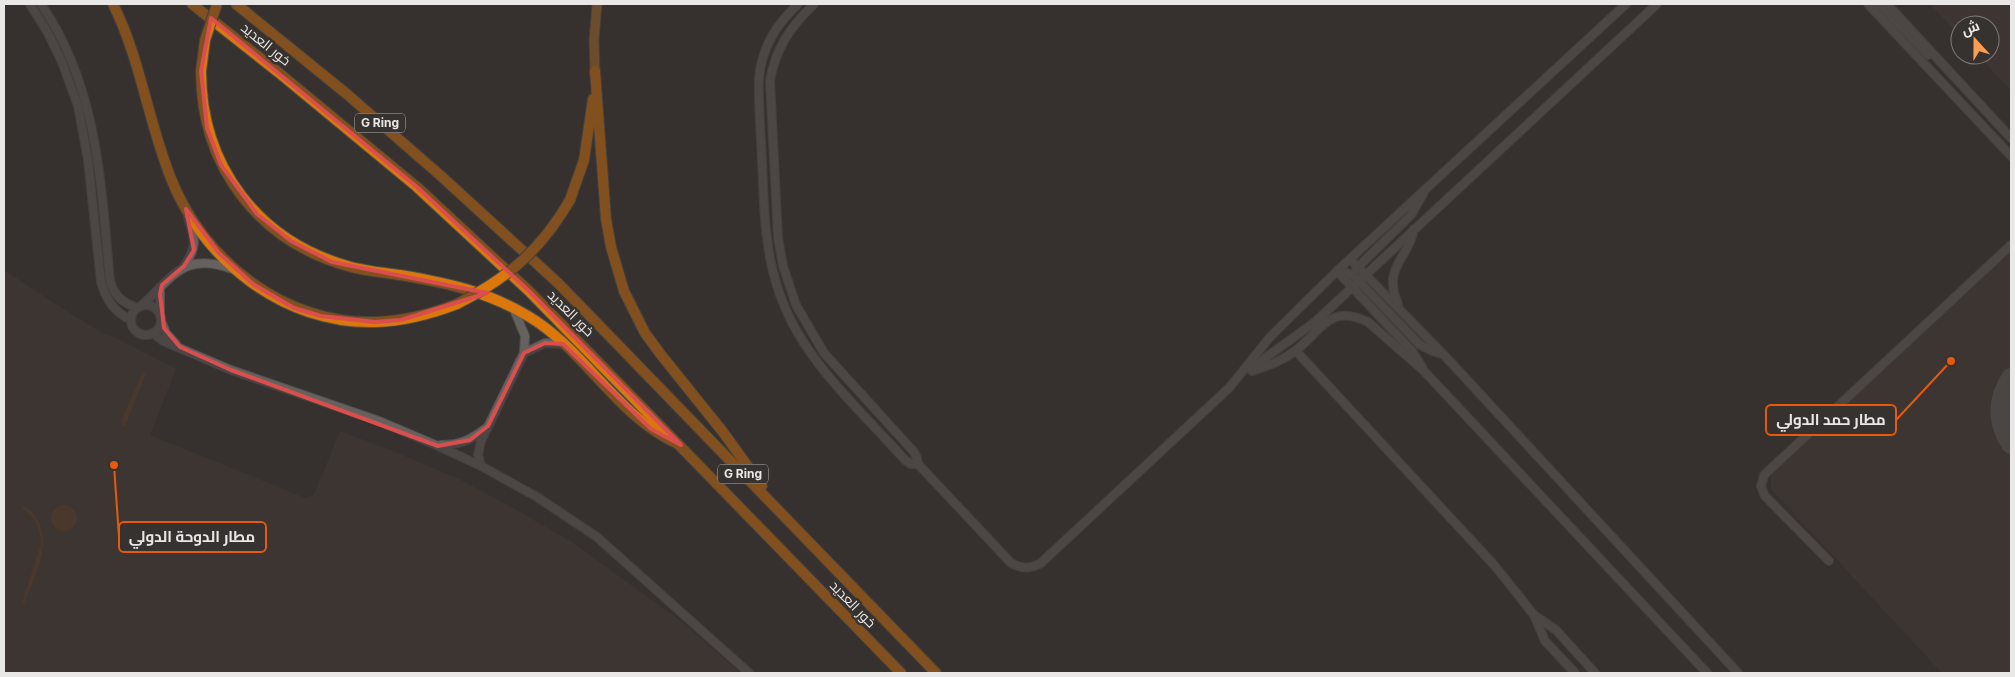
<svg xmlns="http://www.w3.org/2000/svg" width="2015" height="677" viewBox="0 0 2015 677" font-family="Inter,Cairo,sans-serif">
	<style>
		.built { fill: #443a34 }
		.green { fill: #624128 }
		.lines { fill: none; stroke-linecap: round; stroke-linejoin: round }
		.taxiway { stroke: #625f5c; stroke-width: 20 }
		.minor-casing { stroke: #52504d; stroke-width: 10 }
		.major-casing { stroke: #52504d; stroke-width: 11 }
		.highway-casing { stroke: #52504d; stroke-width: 12 }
		.minor { stroke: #66615e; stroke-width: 8 }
		.major { stroke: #ac6e2c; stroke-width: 9 }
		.highway { stroke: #db770b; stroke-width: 10 }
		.highway-bridge-casing { stroke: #52504d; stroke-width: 12; stroke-linecap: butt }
		.highway-bridge { stroke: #db770b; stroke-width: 10 }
		.marked { fill: none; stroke: #da4e4e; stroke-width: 4; stroke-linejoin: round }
		.labels { text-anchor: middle; stroke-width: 5; stroke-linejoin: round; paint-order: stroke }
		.shield { fill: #36322f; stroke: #b4b1af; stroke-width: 1 }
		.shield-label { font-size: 12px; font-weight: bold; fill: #eae8e6 }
		.street-label { font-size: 14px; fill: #eae8e6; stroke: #36322f }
		.leader { fill: none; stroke: #e8590c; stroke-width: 2 }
		.callout-dot { fill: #e8590c; stroke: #36322f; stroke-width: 2 }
		.callout { fill: #36322f; stroke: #e8590c; stroke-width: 2 }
		.callout-label { font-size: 15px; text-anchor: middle; font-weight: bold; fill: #eae8e6 }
	</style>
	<rect width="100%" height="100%" fill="#36322f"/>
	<g class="built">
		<polygon points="1930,4 2011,4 2011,91 1978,55 1990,55 1990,25 1960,25 1960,36"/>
		<polygon points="2011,250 2011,673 1942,673 1771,489 1771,472"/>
		<polygon points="4,270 63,309 106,335 114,337 176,369 150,435 305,498 314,495 340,431 395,452 459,479 520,512 570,541 681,621 740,673 4,673"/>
	</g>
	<g class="green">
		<polygon points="143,372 146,373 124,428 121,421"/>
		<circle cx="64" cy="518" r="13"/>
		<path d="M24,506C60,530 36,572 24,604L22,603L41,544C41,529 35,516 22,508Z"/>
	</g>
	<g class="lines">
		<path class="taxiway" d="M2011,378C1997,400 1997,422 2011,444"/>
		<g class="minor-casing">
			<g id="minor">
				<path d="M30,4L48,33L62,62L78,106L88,160L101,282C107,301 113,311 131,320"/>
				<path d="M41,4C98,87 101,185 110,281C115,297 122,302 137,308"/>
				<path d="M798,4C776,25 762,47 759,78C758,106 761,134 762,161C765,229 765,283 804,343C831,385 872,423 905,460L911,464H918L917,458L914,452L824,353L796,305L783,266L778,238L770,81C775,49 791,26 814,4"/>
				<polyline points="1868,4 2011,156"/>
				<polyline points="1879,4 1928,55"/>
				<polyline points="1887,4 2011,138"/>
				<polyline points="1351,260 1444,355 1738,673"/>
				<path d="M184,266C198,246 195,239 188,217"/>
				<polyline points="1356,269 1411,215 1423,194"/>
				<polyline points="1337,271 1345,272 1354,276 1419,344 1432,351 1442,354"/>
				<polyline points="1337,271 1412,351 1422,367"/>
				<polyline points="160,287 160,315"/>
				<path d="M1398,304C1382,267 1408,260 1414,229"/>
				<circle cx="146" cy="320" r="15"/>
				<path d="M141,306C173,277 184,251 232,269"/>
				<polyline points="161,321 166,333 176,344"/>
				<polyline points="153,333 163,341 231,370 379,421 438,446 481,466 537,497 597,537 749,673"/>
				<polyline points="1296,351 1495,566 1534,615 1545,641 1575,673"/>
				<polyline points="524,353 545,343 563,344"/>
				<polyline points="1253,369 1265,358 1315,322 1657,4"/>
				<path d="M1252,371C1267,366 1282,361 1295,351C1321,332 1328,303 1368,322L1424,371L1707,673"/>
				<path d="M441,445C459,445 471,440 485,429"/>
				<path d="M918,464L1011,563C1022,569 1030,569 1041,563L1230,387L1270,337L1337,271L1626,4"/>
				<polyline points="481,466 478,455 481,441 524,353 525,336 513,307"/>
				<polyline points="1829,561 1765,496 1761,486 1764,475 2011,245"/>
				<polyline points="1534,615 1556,630 1595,673"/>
			</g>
		</g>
		<g class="major-casing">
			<polyline id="major" points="595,71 594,40 597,4"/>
		</g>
		<g class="highway-casing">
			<g id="highway">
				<path d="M113,4C140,58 148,120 170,176C202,260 284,325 376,322C404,321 431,314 457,304"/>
				<polyline points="192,4 278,72 417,187 529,291 901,673"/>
				<polyline points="236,4 348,95 441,176 558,283 936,673"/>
				<path d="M201,71C201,166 258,242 351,267C367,271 384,273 400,275C447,283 486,291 528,316C583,348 618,417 676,443"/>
				<polyline points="595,71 606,219 611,247 624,291 645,333 662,356 723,432 762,486"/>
				<polyline points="570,200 584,160 593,99"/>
			</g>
		</g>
		<use href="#minor" class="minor"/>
		<use href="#major" class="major"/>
		<use href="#highway" class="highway"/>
		<g class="highway-bridge-casing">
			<g id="highway-bridge">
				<polyline points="201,71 205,40 217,4"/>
				<path d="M457,304C508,278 541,250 570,200"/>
			</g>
		</g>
		<use href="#highway-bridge" class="highway-bridge"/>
	</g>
	<path d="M0 0H2015V677H0ZM211,18L417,187L529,291L681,445L651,429L563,344L545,343L524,353L488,426L470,440L438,446L231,370L180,347L164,328L160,294L162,285L184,266L194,250L186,209L219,253L253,284L294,308L321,316L375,322L401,320L487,293L332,262L291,241L257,214L221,165L207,128L201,71Z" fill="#36322f" fill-opacity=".55" fill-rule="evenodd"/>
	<path class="marked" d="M211,18L417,187L529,291L681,445L651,429L563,344L545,343L524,353L488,426L470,440L438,446L231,370L180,347L164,328L160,294L162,285L184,266L194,250L186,209L219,253L253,284L294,308L321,316L375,322L401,320L487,293L332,262L291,241L257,214L221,165L207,128L201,71Z"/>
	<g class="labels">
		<g class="shield">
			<rect x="355" y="113.5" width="50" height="19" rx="4"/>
			<rect x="718" y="464.5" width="50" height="19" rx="4"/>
		</g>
		<g class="shield-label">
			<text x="380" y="127">G Ring</text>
			<text x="743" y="478">G Ring</text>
		</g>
		<g class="street-label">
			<text transform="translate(266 44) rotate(39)" y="5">خور العديد</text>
			<text transform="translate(571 313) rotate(45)" y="5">خور العديد</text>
			<text transform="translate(853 604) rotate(46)" y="5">خور العديد</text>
		</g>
	</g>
	<path class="leader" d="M1951 361L1896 420M114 465L119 537"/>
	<g class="callout-dot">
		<circle cx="1951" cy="361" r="5"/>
		<circle cx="114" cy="465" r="5"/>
	</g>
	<g class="callout">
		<rect x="1766" y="405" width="130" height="30" rx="5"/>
		<rect x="119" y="522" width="147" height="30" rx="5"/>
	</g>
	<g class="callout-label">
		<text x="1831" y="425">مطار حمد الدولي</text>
		<text x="192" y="542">مطار الدوحة الدولي</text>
	</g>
	<rect width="2015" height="677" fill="none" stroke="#eae8e6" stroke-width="10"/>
	<g transform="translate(1975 40) rotate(339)"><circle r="24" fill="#36322f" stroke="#7e7b78"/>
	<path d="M0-4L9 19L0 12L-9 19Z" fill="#fc9e52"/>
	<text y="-8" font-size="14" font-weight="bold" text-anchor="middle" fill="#eae8e6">ش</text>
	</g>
</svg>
